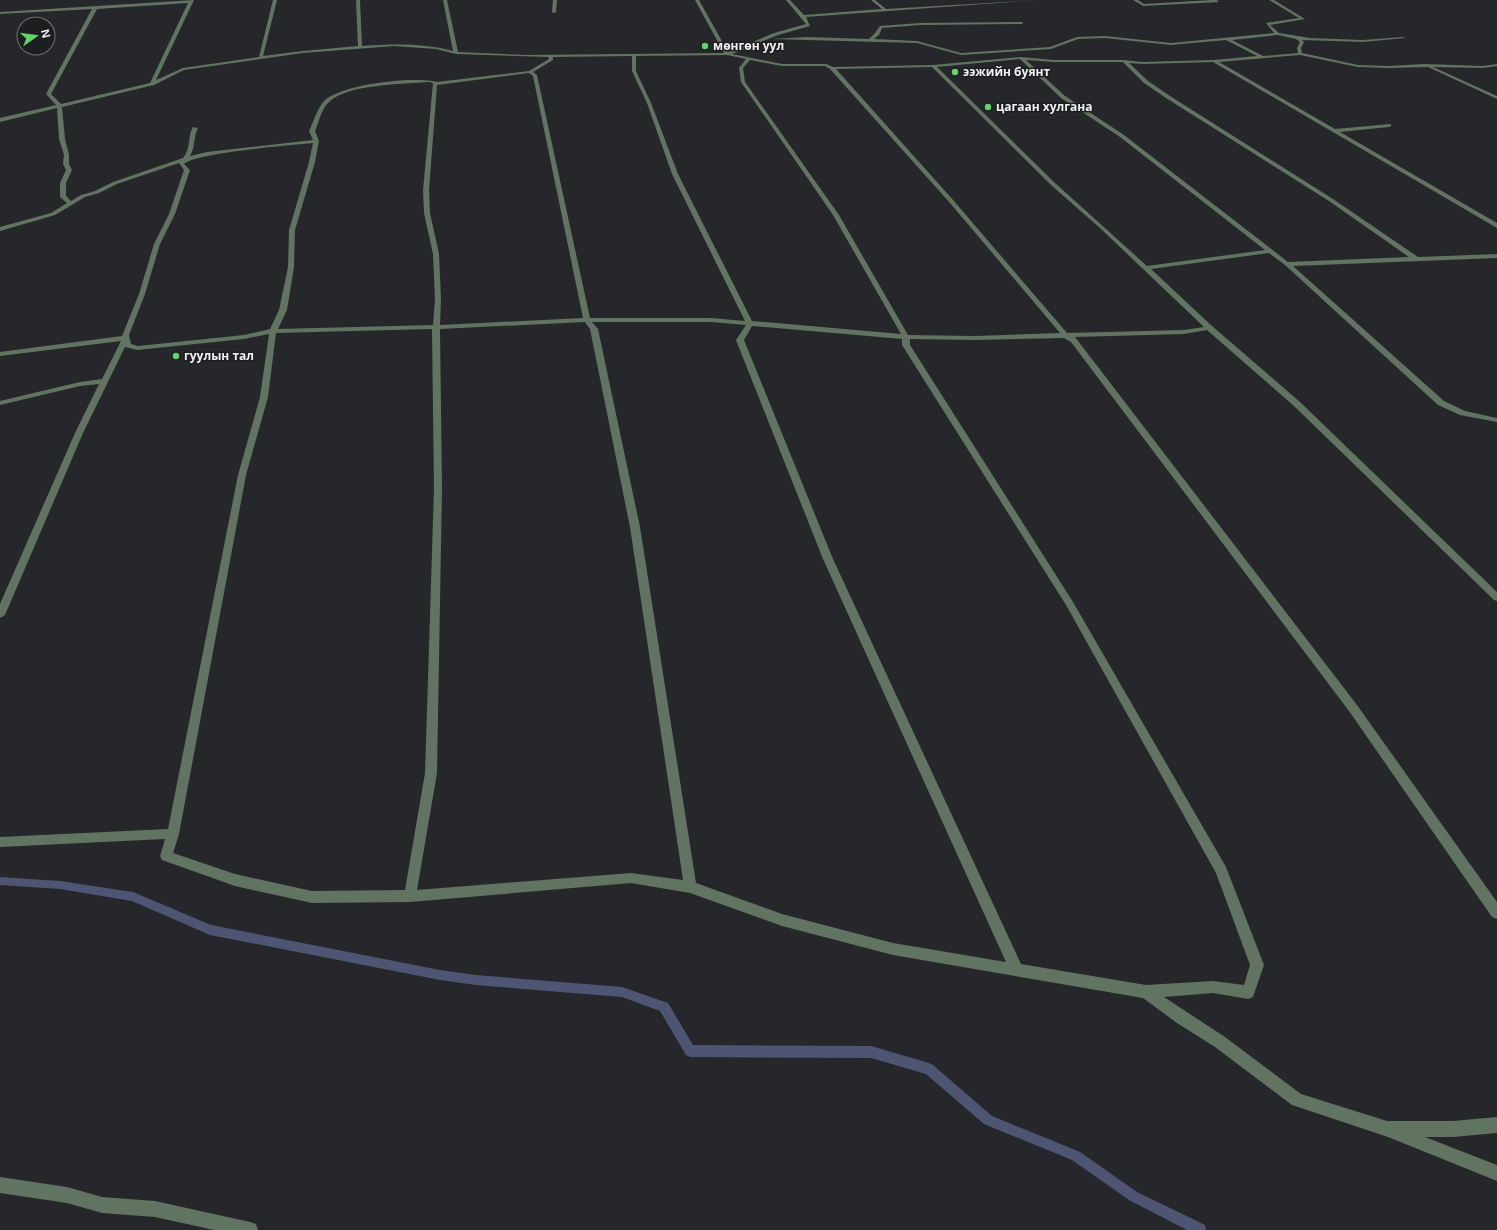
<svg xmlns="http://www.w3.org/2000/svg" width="1497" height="1230" viewBox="0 0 1497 1230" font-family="'Open Sans',sans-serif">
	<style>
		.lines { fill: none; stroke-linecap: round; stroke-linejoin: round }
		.stream { fill: #4e5573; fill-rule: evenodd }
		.street { fill: #617361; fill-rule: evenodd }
		.poi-dot { fill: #62d469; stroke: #1c1e20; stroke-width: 1.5 }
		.labels { text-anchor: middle; stroke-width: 3; stroke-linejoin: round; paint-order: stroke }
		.far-poi-label { font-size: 12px; font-weight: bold; fill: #eff0f2; stroke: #1c1e20; text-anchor: start }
	</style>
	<rect width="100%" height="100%" fill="#26272a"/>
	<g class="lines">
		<polygon class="stream" points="0,877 60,881 133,892 211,925 440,970 476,975 622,987 668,1003 693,1045 871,1046 929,1063 933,1065 992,1116 1080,1152 1137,1192 1205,1225 1206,1230 1187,1230 1129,1200 1072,1160 984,1124 926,1074 871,1058 690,1057 686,1055 660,1011 622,997 476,985 440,980 210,935 132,901 60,889 0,885"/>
		<g class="street">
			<path d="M194,0L156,80L183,68L259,57L273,0H277L263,56L303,51L358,46L356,0H360L362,46C393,44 423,43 453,51L443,0H447L458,52L526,55L724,53L695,0H699L728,52L774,33L806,24L786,0H790L804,15L882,9L871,0H875L886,9L1038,0L806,17L810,26L778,35L732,54L782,64H826L833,67L933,65L1021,57L1054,60H1124L1142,62L1214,60L1257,56L1226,40L1171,45L1105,38L1078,39L1051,49L961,55L917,43L771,39L807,37L869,39L875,33L880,26L920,23L1022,22L1023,24L920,25L882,28L879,35L874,39L917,41L961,53L1050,47L1077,37L1105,36L1171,43L1274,33L1266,23L1299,18L1269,0H1274L1305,19L1270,25L1279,33L1310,38L1363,40L1403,37L1405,38L1363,42L1302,40L1304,42L1301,48L1302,53L1358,65L1389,66L1424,64L1483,66L1497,64V66L1483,68L1433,67L1497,96V99L1428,67L1389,68L1358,67L1300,55L1219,62L1335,129L1391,124V126L1389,127L1340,132L1497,223V228L1213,62L1142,64L1129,63L1148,81L1170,96L1333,199L1418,257L1497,254V258L1293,266L1444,401L1465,411L1497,418V422L1460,415L1438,405L1285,265L1269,253L1151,269L1212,326L1300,402L1497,592V601L1494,600L1294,406L1207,330L1184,334L1075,337L1357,705L1497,902V919L1492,917L1349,711L1071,342L1064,338L975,340L910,339V345L1073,602L1226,867L1264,965L1253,997L1248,999L1213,993L1164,997L1225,1037L1301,1094L1387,1121H1453L1497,1117V1133L1453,1137H1425L1497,1165V1181L1388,1137L1292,1105L1215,1047L1177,1023L1143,998L893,955L782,926L690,893L631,883L410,902L312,903L235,886L162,860L160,856L165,839L0,847V837L168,829L238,475L260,397L269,334L244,339L137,350L125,347L83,433L5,615L0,618V604L75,433L99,384L80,386L0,405V401L80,382L102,379L121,341L0,356V352L122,336L139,294L154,244L169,214L184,170L179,163L117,184L99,193L85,197L55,215L0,231V227L51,213L67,203L60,197V183L66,170L63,164L64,155L59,139L57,108L0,122V118L56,105L46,94L92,9L0,14V12ZM188,3L150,83L61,104L51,94L97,9ZM1278,35L1296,39L1300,42L1297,48L1298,53L1263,56L1232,40ZM394,46L436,49L456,54L548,57L549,59L529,71L437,82C415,76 341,84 324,101C317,109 314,121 309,131L313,140L207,152L190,156C196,146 193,137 198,128L193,127C187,137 192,146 183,158L113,182L95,191L81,195L71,201L66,196V183L72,170L69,164V155L65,139L62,107L154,85L184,70L303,53ZM727,55L746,59L739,68L741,82L833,215L901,334L752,321L678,174L651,103L636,71V56ZM632,56V71L647,103L672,174L745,321L711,318H590L537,75L533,72L553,60V57ZM1020,59L1061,98L1120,137L1265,250L1147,266L1055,183L937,67ZM750,60L782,66H825L830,69L950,203L1060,333L975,336L908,335L839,215L745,82L743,68ZM1026,60L1054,62H1123L1144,83L1166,98L1329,201L1409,257L1288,262L1124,135L1065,96ZM932,67L1051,185L1100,228L1204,327L1184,330L1067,333L954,201L836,69ZM529,73L533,76L583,318L440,325L441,299L439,254L430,213L429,190L437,85ZM429,82L433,83L423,190L424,213L433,254L435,299L433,325L278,329L287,310L294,267L295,230L315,162L319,141L315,131C319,122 321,110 328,103C345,84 404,84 429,82ZM313,143L309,162L289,230L288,267L279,310L270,329L244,335L138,346L131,344L129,335L145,294L160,244L175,214L190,170L184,164C194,153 292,145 313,143ZM585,322L590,329L630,527L683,880L631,873L417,890L437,773L442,489L440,329ZM592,322H711L746,325L736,340L823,559L1006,962L893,943L782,914L696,883L640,527L598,329ZM752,326L902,339V345L1066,605L1216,873L1250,965L1244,985L1213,981L1146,985L1021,964L833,559L744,340ZM432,329L434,489L425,773L405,890L312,891L235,874L173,853L179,834L246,475L268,397L276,333Z"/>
			<polygon points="553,0 557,0 556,12 554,13 552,12"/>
			<polygon points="1133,0 1138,0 1144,4 1212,0 1217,0 1219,2 1143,6"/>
			<polygon points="0,1177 67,1187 102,1197 155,1201 250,1222 256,1224 258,1230 214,1230 155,1217 102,1213 67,1203 0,1193"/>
		</g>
	</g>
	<g class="poi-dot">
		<circle cx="705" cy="46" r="4"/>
		<circle cx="955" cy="72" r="4"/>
		<circle cx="988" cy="107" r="4"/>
		<circle cx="176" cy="356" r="4"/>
	</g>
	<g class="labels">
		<g class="far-poi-label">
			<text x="713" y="50">мөнгөн уул</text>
			<text x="963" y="76">ээжийн буянт</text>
			<text x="996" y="111">цагаан хулгана</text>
			<text x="184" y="360">гуулын тал</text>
		</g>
	</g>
	<g transform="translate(36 36) rotate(76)"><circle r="19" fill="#1c1e20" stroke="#707274"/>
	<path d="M0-3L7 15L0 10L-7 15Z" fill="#62d469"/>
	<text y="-6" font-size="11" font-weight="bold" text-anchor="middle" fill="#eff0f2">N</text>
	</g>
</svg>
